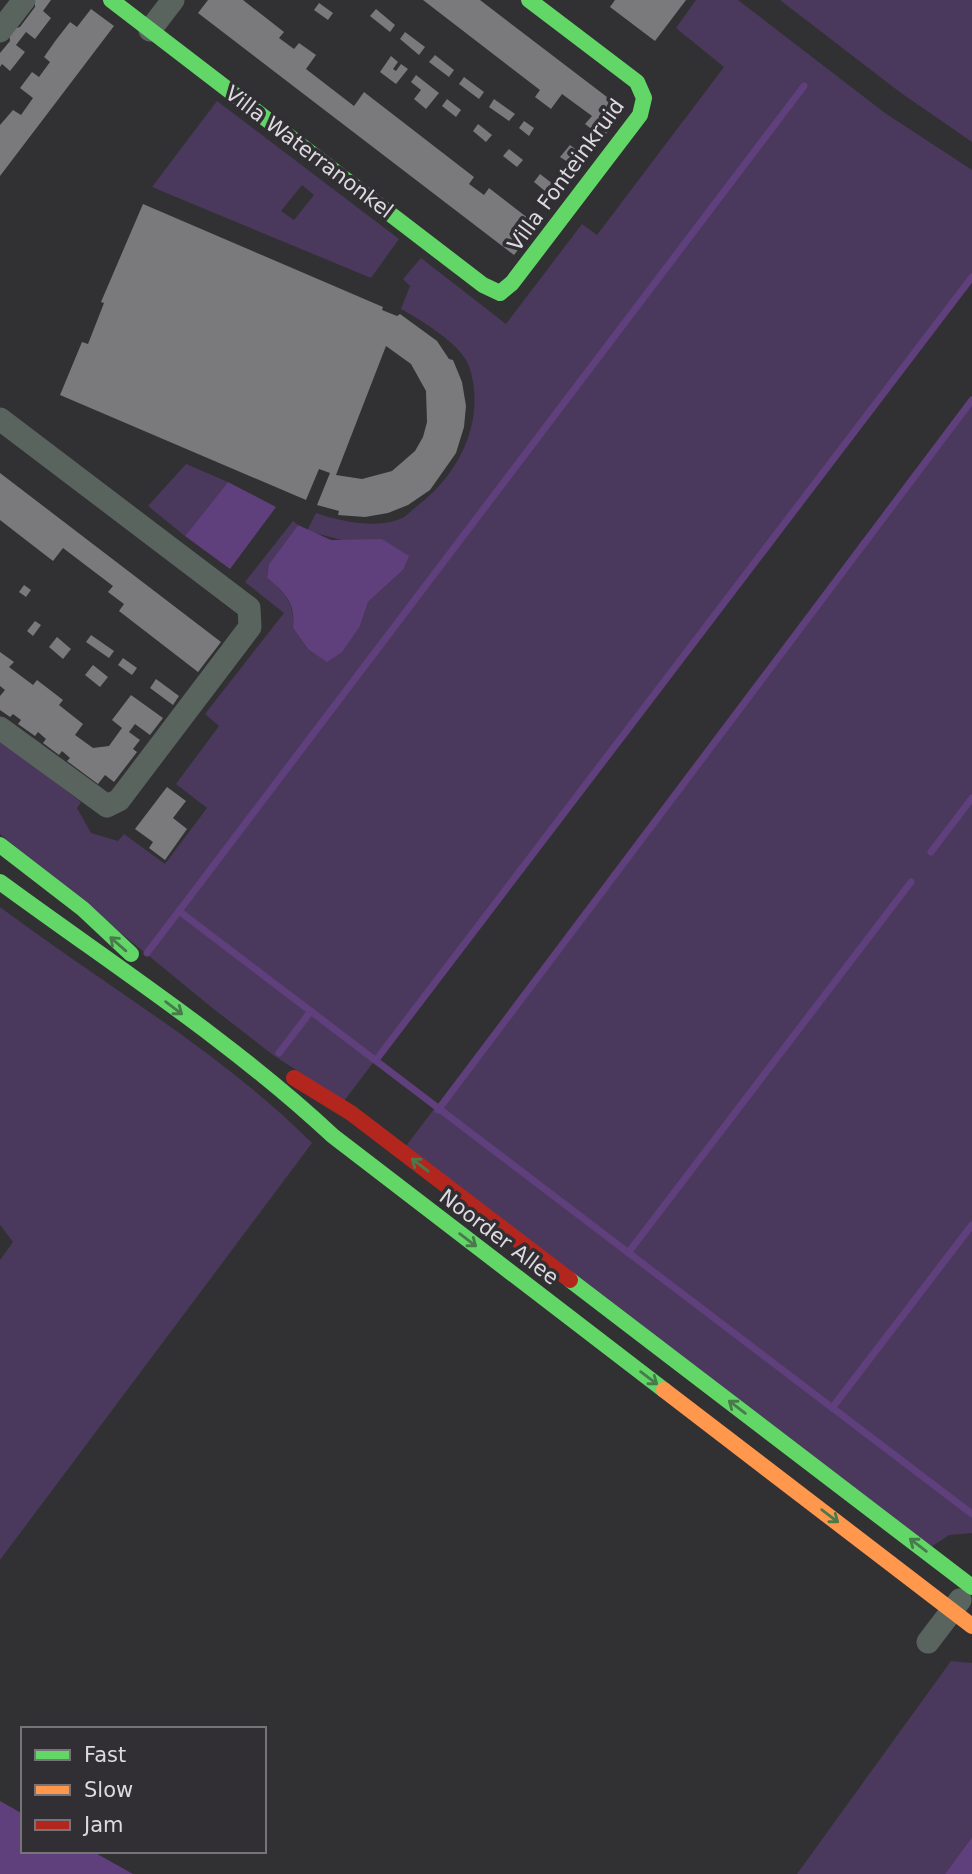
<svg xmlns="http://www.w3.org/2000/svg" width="972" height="1874" viewBox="0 0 972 1874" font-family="'DejaVu Sans',sans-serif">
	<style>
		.green { fill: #4b395d; fill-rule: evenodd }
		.water { fill: #5f3f7c }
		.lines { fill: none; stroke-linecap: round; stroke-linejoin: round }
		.stream { stroke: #5f3f7c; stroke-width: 7 }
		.building { fill: #7a797c; fill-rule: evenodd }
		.street { stroke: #5a645e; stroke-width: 23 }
		.fast { stroke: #63d668; stroke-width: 16 }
		.slow { stroke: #ff974d; stroke-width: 16 }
		.jam { stroke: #b3261e; stroke-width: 16 }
		.oneway { stroke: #487a4b }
		.labels { text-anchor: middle; stroke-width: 7; stroke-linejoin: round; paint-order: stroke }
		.street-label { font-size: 21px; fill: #dddbdf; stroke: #312f34 }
	</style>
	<rect width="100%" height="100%" fill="#313033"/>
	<g class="green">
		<path d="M696,0H738L885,113L972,170V275L344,1101L273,1055L210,1006L0,834V740L81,802L77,808L91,833L118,841L124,834L165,864L207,808L176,784L219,726L205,714L284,613L245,582L293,521L298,525L269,564L267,578C285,592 295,604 293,628L308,649L360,626L368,602L403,570L382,539L350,542L307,531L316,513C339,521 376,529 400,519C406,517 412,510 417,506C459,475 487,420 469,366C461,344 421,320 401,309L410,286L403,279L421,258L506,324L582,224L597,235L724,67L676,28Z"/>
		<polygon points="780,0 972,0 972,142 901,93"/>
		<path d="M217,101L399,239L371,278L152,187ZM302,185L314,195L294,220L281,211Z"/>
		<polygon points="972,400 972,1533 949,1535 931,1547 406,1146"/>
		<polygon points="186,464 228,482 185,536 148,506"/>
		<path d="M0,907C104,985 220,1051 312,1143L0,1560V1260L13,1242L0,1225Z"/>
		<polygon points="951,1661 972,1663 972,1837 945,1874 797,1874"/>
	</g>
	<g class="water">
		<polygon points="228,482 276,507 230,569 185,536"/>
		<path d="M298,525L331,540L382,539L409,556L403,570L368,602L360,626L342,652L327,662L308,649L293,628C296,604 285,592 267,578L269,564Z"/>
		<polygon points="0,1801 23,1814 23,1851 92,1851 133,1874 0,1874"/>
		<polygon points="972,1837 972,1874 945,1874"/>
	</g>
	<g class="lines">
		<g class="stream">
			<polyline points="804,86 179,911 972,1514"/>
			<polyline points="931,852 972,798"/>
			<polyline points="147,953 179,911"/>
			<polyline points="279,1053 311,1011"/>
			<polyline points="376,1060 972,277"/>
			<polyline points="438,1110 972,400"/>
			<polyline points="628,1253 911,882"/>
			<polyline points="832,1408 972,1225"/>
		</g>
	</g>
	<g class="building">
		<polygon points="35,0 51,0 43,11 51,18 35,39 26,32 16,45 25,52 10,71 2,64 0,67 0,53 10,41 9,30 20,27 35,7"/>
		<polygon points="208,0 243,0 284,32 279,38 294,49 299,43 316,55 306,69 354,106 364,92 474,177 469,184 484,195 489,188 537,225 514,255 198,13"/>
		<polygon points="423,0 480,0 624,110 603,138 585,124 592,116 562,94 551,109 535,97 540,90"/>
		<polygon points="615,0 686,0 655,41 610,7"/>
		<polygon points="319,3 333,13 328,20 314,10"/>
		<polygon points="91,9 114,26 0,176 0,125 13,110 21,115 33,98 20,88 32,72 39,77 50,62 44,57 56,40 70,22 77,27"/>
		<polygon points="376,9 395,25 390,32 370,16"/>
		<polygon points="405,32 425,47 419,55 400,39"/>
		<polygon points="435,55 454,70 449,77 429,62"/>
		<polygon points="391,56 398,62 393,69 396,71 401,64 408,69 396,84 380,72"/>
		<polygon points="416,75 439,93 426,109 414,99 421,90 411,82"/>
		<polygon points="464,77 484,92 479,99 459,84"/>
		<polygon points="447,99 461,110 456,117 442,106"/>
		<polygon points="494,99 515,114 509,121 489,107"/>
		<polygon points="524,121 534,128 529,136 519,128"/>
		<polygon points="478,124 492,135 486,142 473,131"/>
		<polygon points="570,145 587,158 579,169 560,157"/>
		<polygon points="509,149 523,160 517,167 503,156"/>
		<polygon points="540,174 562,191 556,200 534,182"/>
		<path d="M143,204L383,307L382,310L397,316L400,314L437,341L449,359L453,360L462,382L466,406L464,427L456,453L430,490L408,505L388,513L365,517L338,515L339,511L317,505L330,473L319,469L306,500L60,395L82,342L88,344L104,303L101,302ZM386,346L411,364L426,391L427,422L423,437L415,451L392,471L362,479L336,475Z"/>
		<polygon points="0,473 221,642 198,672 119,611 124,604 108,592 113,586 63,548 53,561 0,520"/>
		<polygon points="24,585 31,590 26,597 19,592"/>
		<polygon points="35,621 41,625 33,636 27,631"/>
		<polygon points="91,635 114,651 109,658 86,642"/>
		<polygon points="57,637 71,649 63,659 49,647"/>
		<polygon points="0,652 14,662 9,667 33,685 37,680 63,700 59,705 83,724 75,735 93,748 109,746 122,728 112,720 131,695 163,718 150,735 135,724 129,732 140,740 133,749 137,752 114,782 105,775 98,784 67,761 70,758 62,751 59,755 43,743 46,739 38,732 35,736 18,724 21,720 13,714 10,717 0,710 0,696 5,690 0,686"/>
		<polygon points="123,658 137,668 132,675 118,665"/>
		<polygon points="93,665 108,677 100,687 85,675"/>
		<polygon points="156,679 179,696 173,705 150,688"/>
		<polygon points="167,787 186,801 173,818 187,829 165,860 149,848 153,842 135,829"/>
	</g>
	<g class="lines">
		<g class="street">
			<polyline points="150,30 173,0"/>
			<polyline points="0,31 24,0"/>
			<polyline points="0,419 249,608 250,627 119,800 107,806 0,728"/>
			<polyline points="928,1642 960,1600"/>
		</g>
		<g class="fast">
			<polyline points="111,0 483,285 500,293 512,283 640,115 644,98 637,82 529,0"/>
			<polyline points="0,845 83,909 131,954"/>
			<path d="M0,882C113,965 230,1040 333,1136L664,1390"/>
			<polyline points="570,1280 972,1587"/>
		</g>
		<polyline class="slow" points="664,1390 972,1626"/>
		<polyline class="jam" points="294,1078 351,1113 570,1280"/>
	</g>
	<defs><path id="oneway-shaft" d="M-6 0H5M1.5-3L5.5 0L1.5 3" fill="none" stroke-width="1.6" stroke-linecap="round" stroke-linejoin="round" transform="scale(1.75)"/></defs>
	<g class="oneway">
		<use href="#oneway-shaft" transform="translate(118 944) rotate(-139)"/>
		<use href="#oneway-shaft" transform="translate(174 1008) rotate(37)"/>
		<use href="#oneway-shaft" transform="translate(420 1165) rotate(-143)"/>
		<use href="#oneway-shaft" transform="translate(468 1240) rotate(37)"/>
		<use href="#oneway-shaft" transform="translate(649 1378) rotate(37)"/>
		<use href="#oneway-shaft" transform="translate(737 1407) rotate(-143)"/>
		<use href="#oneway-shaft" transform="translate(830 1516) rotate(37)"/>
		<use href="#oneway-shaft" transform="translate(918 1545) rotate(-143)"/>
	</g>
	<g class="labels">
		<g class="street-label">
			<text transform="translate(309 152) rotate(37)" y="7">Villa Waterranonkel</text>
			<text transform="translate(566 175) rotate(-54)" y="7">Villa Fonteinkruid</text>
			<text transform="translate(499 1237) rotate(37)" y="7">Noorder Allee</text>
		</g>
	</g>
	<rect x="21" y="1727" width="245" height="126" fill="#312f34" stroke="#767478" stroke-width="2"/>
	<rect x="35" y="1750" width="35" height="10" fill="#63d668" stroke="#767478" stroke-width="2"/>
	<text x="84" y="1762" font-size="21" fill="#dddbdf">Fast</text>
	<rect x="35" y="1785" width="35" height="10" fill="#ff974d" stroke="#767478" stroke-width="2"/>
	<text x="84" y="1797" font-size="21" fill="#dddbdf">Slow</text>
	<rect x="35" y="1820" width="35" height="10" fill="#b3261e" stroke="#767478" stroke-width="2"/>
	<text x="84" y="1832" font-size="21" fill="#dddbdf">Jam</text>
</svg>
